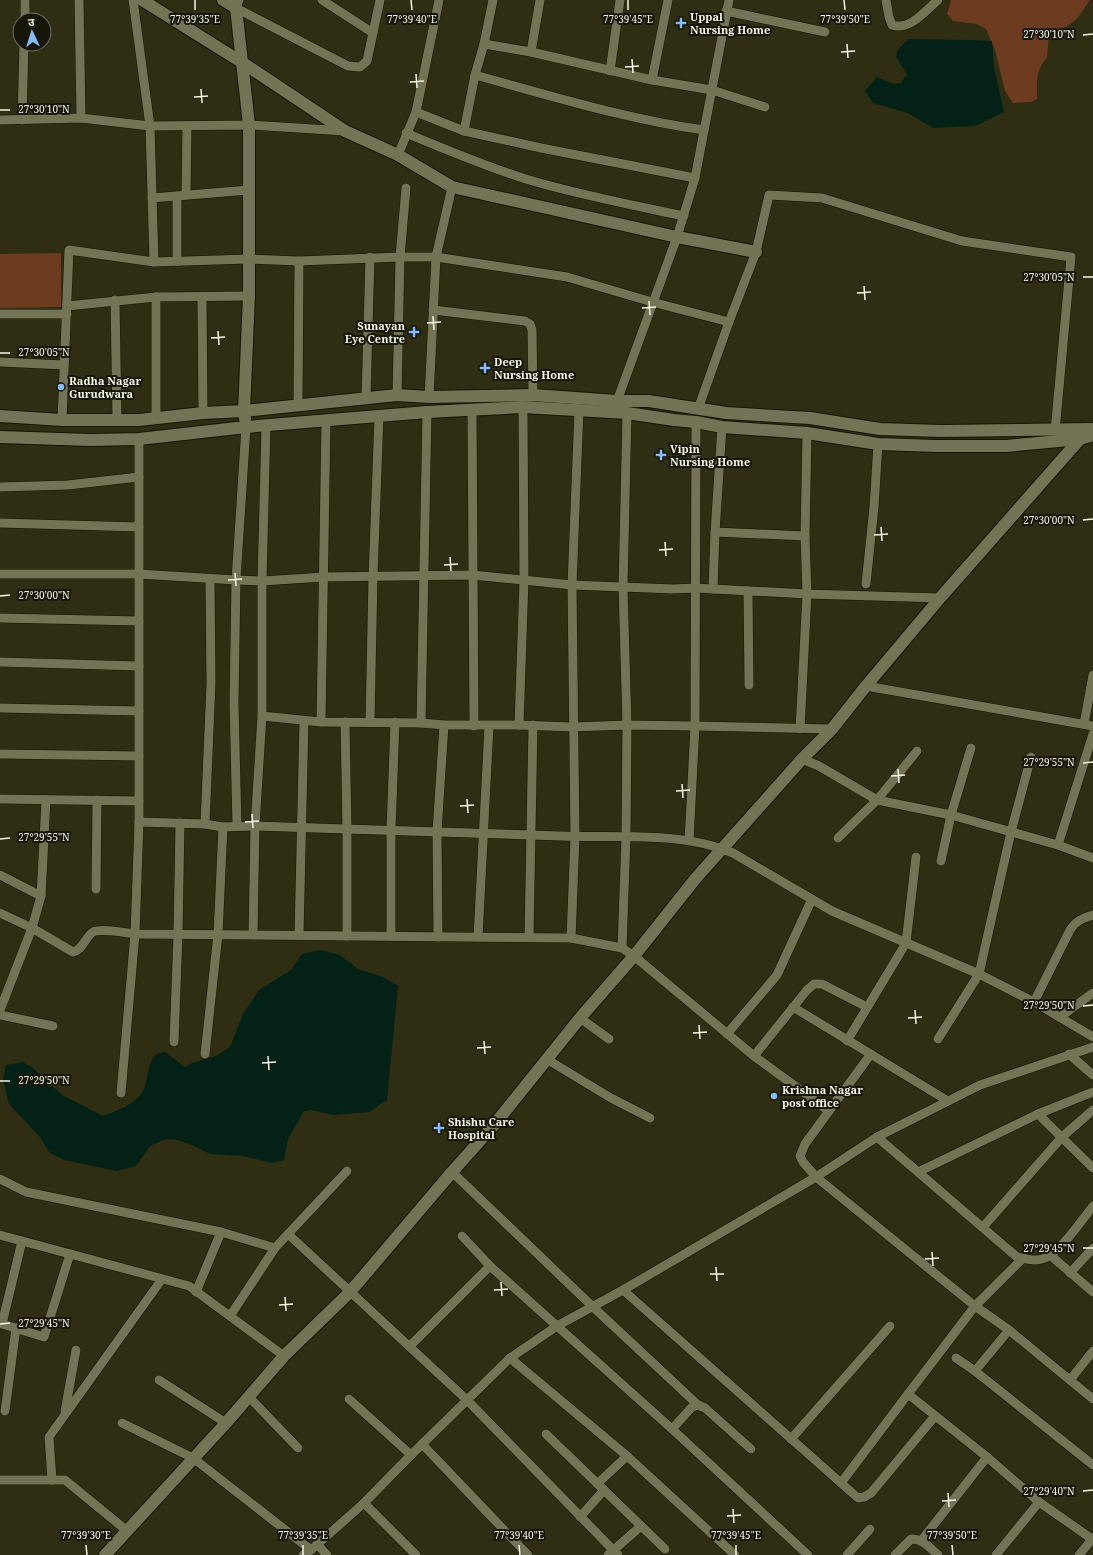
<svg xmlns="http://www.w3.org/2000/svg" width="1093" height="1555" viewBox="0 0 1093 1555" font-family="'Noto Serif','Noto Sans Devanagari',serif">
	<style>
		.green { fill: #6d3b20 }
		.water { fill: #032116 }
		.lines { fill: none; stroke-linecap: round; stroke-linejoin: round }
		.street-casing { stroke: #171500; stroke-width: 10 }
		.secondary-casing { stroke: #171500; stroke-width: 14 }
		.street { stroke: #737355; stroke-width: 9 }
		.secondary { stroke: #737355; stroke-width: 12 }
		.ticks { fill: none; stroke: #f6f6e5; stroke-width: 1.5 }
		.poi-dot { fill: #86bbfb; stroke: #161509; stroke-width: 1.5 }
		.labels { text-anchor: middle; stroke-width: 4; stroke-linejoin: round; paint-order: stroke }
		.poi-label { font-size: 11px; font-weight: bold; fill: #f6f6e5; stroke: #161509; text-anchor: start }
		.ticks-label { font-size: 10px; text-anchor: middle; fill: #f6f6e5; stroke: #161509; stroke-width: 4; stroke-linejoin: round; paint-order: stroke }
	</style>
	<rect width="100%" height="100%" fill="#2f2d12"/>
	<g class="green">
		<path d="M951,0H1090C1086,4 1085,9 1081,13C1073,25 1061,29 1049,35L1047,58C1035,70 1037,83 1037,99L1031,102L1013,103L1005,91L995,50L986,29L977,24L953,21L947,14Z"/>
		<polygon points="61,253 61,307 0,308 0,254"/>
	</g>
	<g class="water">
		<path d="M908,39C936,40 963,39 992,41L994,67L1004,112L975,126L933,128L908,113L873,103L865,91L877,77L894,84L901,83L907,74L896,57L898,50Z"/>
		<path d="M320,950L340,955L358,969L383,977L398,986L387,1100L369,1112L333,1115L311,1110L304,1111L288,1139L284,1160L272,1163L243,1156L210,1154L196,1147L178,1140L166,1139L150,1146L136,1166L117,1171L64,1160L50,1153L39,1136L9,1104L3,1080L6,1065L23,1062L33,1068L62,1095L103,1116C117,1111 137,1104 144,1089C148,1080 148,1060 156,1055C158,1053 162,1053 165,1052L185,1067L192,1063L216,1056L230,1047L243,1014L259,990L291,970L302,954Z"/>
	</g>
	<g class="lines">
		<g class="street-casing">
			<g id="street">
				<polyline points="79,0 81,118"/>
				<polyline points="133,0 150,126 154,262"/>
				<polyline points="239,0 236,8 348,66 360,67 367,61 380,0"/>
				<polyline points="322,0 373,33"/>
				<polyline points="439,0 416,112 464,131 541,148 695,178"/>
				<path d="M886,0L889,17L892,25C910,31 925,11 938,0"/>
				<polyline points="726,11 825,32"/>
				<polyline points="25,20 25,0"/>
				<polyline points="484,44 493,0"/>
				<polyline points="531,52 540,0"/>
				<polyline points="610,71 620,0"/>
				<path d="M475,75C551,96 626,119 704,130"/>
				<polyline points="652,80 668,0"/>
				<polyline points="0,120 81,118 150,126 249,125 345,131"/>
				<polyline points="22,120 24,44"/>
				<polyline points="464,131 475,75 484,44 531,52 652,80 712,90 765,107"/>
				<path d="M406,133C447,150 487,167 529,180C580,195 632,205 684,216"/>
				<polyline points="398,155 416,112"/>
				<polyline points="186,195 187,126"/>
				<polyline points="152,198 249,190"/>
				<polyline points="177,261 177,196"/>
				<polyline points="156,297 156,418"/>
				<polyline points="202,297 203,413"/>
				<polyline points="115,300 117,420"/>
				<polyline points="67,306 156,297 249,296"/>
				<polyline points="433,310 525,321 530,324 532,330 533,395"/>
				<polyline points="0,314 67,314"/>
				<polyline points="0,362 64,365"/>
				<polyline points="397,395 400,257 406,188"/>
				<polyline points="429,397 436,257 452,187"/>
				<polyline points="366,398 370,257"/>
				<polyline points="617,401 677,237 695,178 729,0"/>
				<polyline points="298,406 299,261"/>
				<polyline points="472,409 474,726"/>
				<polyline points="698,409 729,322 756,252 769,195 822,198 962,241 1071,257 1055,431"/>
				<polyline points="62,420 69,250 154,262 249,259 299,261 400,257 436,257 567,277 652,302 729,322"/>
				<polyline points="0,487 68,485 139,477"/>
				<polyline points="0,523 139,527"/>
				<polyline points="715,532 805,536"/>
				<polyline points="0,574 139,574 236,580 262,581 324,577 472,575 572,585 623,587 673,589 695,588 807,594 940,598"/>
				<polyline points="866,584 874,507 878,444"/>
				<polyline points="713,589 715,532 722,427"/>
				<polyline points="748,591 749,685"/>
				<polyline points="0,618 139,621"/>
				<polyline points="0,662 139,666"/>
				<polyline points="866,686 1093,726"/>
				<polyline points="0,708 139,711"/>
				<polyline points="262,716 321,722 421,723 444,725 519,725 573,727 627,725 695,726 832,729"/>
				<polyline points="321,722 326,421"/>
				<polyline points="345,722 347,829 347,936"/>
				<polyline points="370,722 373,577 379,416"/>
				<polyline points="421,723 427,412"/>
				<polyline points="1084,724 1093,675"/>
				<polyline points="519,725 524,580 523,407"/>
				<polyline points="800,729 807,594 805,536 807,433"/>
				<polyline points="0,754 139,756"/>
				<polyline points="802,759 819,766 877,800 951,815 1058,845 1093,858"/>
				<polyline points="0,799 139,801"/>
				<path d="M139,822L205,824L223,827L255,826C357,829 459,833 561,836C615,838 682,831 733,853L832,911L979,974L1034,1002L1093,1037"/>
				<polyline points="205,824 211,683 210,579"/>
				<polyline points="237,826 234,703 236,580 246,427"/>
				<polyline points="838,838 877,800 917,751"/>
				<polyline points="689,841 695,726 696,422"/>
				<polyline points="1058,845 1093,734"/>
				<polyline points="941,861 951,815 971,748"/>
				<polyline points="0,875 41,896"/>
				<polyline points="96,889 97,800"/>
				<path d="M0,913L32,928L73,952C83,950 85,937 93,932C101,928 126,933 135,934L571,938L622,948L634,956L754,1056L829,1111L871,1054"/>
				<polyline points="253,935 255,826 262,716 262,581 266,426"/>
				<polyline points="299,935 304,721"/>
				<polyline points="391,936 391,830 395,722"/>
				<polyline points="438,937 437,832 444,725"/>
				<polyline points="478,937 489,726"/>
				<polyline points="529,937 533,725"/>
				<polyline points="571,938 575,837 572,585 579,410"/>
				<polyline points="622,948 626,837 627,725 623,587 627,413"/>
				<path d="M1034,1002L1070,930C1076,921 1082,918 1093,915"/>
				<polyline points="793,1007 948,1101"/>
				<polyline points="0,1010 32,928 41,896 46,800"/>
				<polyline points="0,1015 53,1026"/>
				<polyline points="1060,1017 1093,993"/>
				<polyline points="580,1018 609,1039"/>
				<polyline points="727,1034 777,975 812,899"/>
				<polyline points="938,1039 979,974 1011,832 1031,757"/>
				<polyline points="847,1041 906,943 916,857"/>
				<polyline points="174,1042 178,934 180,823"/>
				<polyline points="205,1054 218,934 223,827"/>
				<polyline points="1069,1054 1093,1075"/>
				<polyline points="754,1056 807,990 814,984 822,984 867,1007"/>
				<polyline points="548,1060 611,1098 650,1118"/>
				<polyline points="121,1093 135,934 139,822 139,439"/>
				<polyline points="829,1111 805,1144 800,1156 803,1162 816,1177 975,1306 1009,1330 1093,1399"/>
				<polyline points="1038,1114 1093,1168"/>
				<polyline points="877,1137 918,1172 1038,1114 1093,1092"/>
				<polyline points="452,1172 592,1306 698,1405"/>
				<path d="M918,1172L1017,1257C1026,1259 1036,1262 1045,1258C1060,1252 1082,1220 1093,1206"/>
				<polyline points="0,1179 26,1192 221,1232 275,1248"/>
				<polyline points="983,1227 1062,1137 1093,1110"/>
				<polyline points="288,1234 347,1171"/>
				<polyline points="0,1235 189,1286 284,1356"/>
				<polyline points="462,1236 490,1266 672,1429 808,1555"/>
				<polyline points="22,1241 2,1324 44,1337 70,1254"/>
				<polyline points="1050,1255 1093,1292"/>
				<polyline points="1023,1258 975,1306 908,1394 987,1457 1039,1502 1092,1539"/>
				<polyline points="1070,1273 1093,1248"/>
				<polyline points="623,1290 858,1498 864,1497 871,1493 935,1416"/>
				<polyline points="196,1292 221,1232"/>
				<polyline points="230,1316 275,1248 288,1234 467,1400 618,1555"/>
				<polyline points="410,1346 490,1266"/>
				<polyline points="510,1358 627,1456 735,1555"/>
				<polyline points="956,1358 975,1371 1093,1465"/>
				<polyline points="975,1371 1009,1330"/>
				<polyline points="159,1380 226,1423"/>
				<polyline points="1070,1380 1093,1351"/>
				<polyline points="249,1397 298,1448"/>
				<polyline points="349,1399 411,1455"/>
				<polyline points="5,1411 16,1328"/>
				<polyline points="65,1411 76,1350"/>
				<polyline points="122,1423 193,1458 311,1550"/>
				<polyline points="672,1429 692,1407 698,1405 705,1408 751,1449"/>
				<polyline points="546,1434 665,1549"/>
				<polyline points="791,1439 890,1326"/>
				<polyline points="422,1444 528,1555"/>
				<polyline points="0,1480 65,1480 126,1530"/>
				<polyline points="52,1480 49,1437 162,1279"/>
				<polyline points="841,1483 908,1394"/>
				<polyline points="597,1484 627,1456"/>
				<polyline points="364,1503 416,1555"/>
				<polyline points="580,1517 604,1490"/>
				<polyline points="921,1541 987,1457"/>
				<polyline points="317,1544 327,1555"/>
				<polyline points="303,1555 311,1550 364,1503 411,1455 510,1358 557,1326 623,1290 816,1177 877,1137 980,1085 1093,1047"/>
				<polyline points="608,1555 641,1526"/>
				<polyline points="847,1555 870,1529"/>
				<path d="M895,1555L911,1539C922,1538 930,1548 938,1555"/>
				<polyline points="996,1555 1039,1502"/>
				<polyline points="1079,1555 1093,1538"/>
			</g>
		</g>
		<g class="secondary-casing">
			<g id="secondary">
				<polyline points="142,0 243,63 345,131 398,155 452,187 677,237 756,252"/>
				<polyline points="223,0 236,8 249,125 249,296 244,411 245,419"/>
				<polyline points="0,416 62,420 139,420 203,413 244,411 397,395 429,397 533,395 617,401 649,401 726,413 810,418 880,429 941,431 1091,429"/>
				<polyline points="0,437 90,440 139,439 246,427 427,412 523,407 627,413 674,420 696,422 722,427 807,433 878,444 936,446 1006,446 1080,439 1093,435"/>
				<polyline points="105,1555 226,1423 284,1356 350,1292 452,1172 494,1125 580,1018 634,956 696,878 802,759 832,729 866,686 940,598 1080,439 1086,429"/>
			</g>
		</g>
		<use href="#street" class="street"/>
		<use href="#secondary" class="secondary"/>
	</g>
	<path class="ticks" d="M195,0V10M411,0L412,10M628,0V10M844,0L845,10M1083,35L1093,34M847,44L848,58M841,52L855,51M632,59L633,73M625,67L639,66M416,74L417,88M410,82L424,81M201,89L202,103M194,97L208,96M0,110H10M1083,277H1093M864,286L865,300M857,293L871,292M649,301L650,315M642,308L656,307M433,316L434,330M427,323L441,322M218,331L219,345M211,338L225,337M0,353H10M1083,520L1093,519M881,527L882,541M874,535L888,534M665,542L666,556M659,550L673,549M450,557L451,571M444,565L458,564M235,573L236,586M228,580L242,579M0,596L10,595M1083,763L1093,762M898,769L899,783M891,776L905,775M682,784L683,798M676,791L690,790M467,799L468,813M460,806L474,805M252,814L253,828M245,822L259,821M0,839L10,838M1083,1006L1093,1005M915,1010L916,1024M908,1018L922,1017M699,1025L700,1039M693,1033L707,1032M484,1041L485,1054M477,1048L491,1047M268,1056L269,1070M262,1063L276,1062M0,1081H10M1083,1248H1093M932,1252L933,1266M925,1259L939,1258M716,1267L717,1281M710,1274H724M501,1282L502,1296M494,1290L508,1289M285,1297L286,1311M279,1305L293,1304M0,1324L10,1323M1083,1491L1093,1490M948,1493L949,1507M942,1501L956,1500M733,1509L734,1523M727,1516L741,1515M86,1545L87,1555M303,1545V1555M519,1545L520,1555M736,1545V1555M952,1545L953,1555"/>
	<g class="poi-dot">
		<path d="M679 17h4v4h4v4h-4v4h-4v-4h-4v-4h4z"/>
		<path d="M412 326h4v4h4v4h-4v4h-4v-4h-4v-4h4z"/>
		<path d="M483 362h4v4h4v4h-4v4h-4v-4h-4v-4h4z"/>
		<circle cx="61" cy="387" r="4"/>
		<path d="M659 449h4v4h4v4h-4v4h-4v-4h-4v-4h4z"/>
		<circle cx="774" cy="1096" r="4"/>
		<path d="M437 1122h4v4h4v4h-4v4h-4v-4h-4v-4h4z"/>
	</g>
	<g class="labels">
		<g class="poi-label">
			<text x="690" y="21">Uppal<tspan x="690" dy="13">Nursing Home</tspan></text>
			<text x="405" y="330" text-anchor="end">Sunayan<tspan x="405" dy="13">Eye Centre</tspan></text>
			<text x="494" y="366">Deep<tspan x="494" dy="13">Nursing Home</tspan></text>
			<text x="69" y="385">Radha Nagar<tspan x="69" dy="13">Gurudwara</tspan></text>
			<text x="670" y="453">Vipin<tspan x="670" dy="13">Nursing Home</tspan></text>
			<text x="782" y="1094">Krishna Nagar<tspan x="782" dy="13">post office</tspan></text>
			<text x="448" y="1126">Shishu Care<tspan x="448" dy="13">Hospital</tspan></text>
		</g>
	</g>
	<g class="ticks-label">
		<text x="195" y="23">77°39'35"E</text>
		<text x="412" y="23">77°39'40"E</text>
		<text x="628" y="23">77°39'45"E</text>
		<text x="845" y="23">77°39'50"E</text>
		<text x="1049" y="38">27°30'10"N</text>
		<text x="44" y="113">27°30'10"N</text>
		<text x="1049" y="281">27°30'05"N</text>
		<text x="44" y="356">27°30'05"N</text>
		<text x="1049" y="524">27°30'00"N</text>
		<text x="44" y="599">27°30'00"N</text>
		<text x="1049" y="766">27°29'55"N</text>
		<text x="44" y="841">27°29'55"N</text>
		<text x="1049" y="1009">27°29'50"N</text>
		<text x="44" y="1084">27°29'50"N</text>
		<text x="1049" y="1252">27°29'45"N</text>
		<text x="44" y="1327">27°29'45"N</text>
		<text x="1049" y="1495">27°29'40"N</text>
		<text x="86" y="1539">77°39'30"E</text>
		<text x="303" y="1539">77°39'35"E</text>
		<text x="519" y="1539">77°39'40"E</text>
		<text x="736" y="1539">77°39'45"E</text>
		<text x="952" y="1539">77°39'50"E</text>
	</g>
	<g transform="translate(32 32) rotate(356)"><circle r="19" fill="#161509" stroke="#706f61"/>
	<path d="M0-3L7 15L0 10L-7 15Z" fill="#86bbfb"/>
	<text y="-6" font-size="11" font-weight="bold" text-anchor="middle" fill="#f6f6e5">उ</text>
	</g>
</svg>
